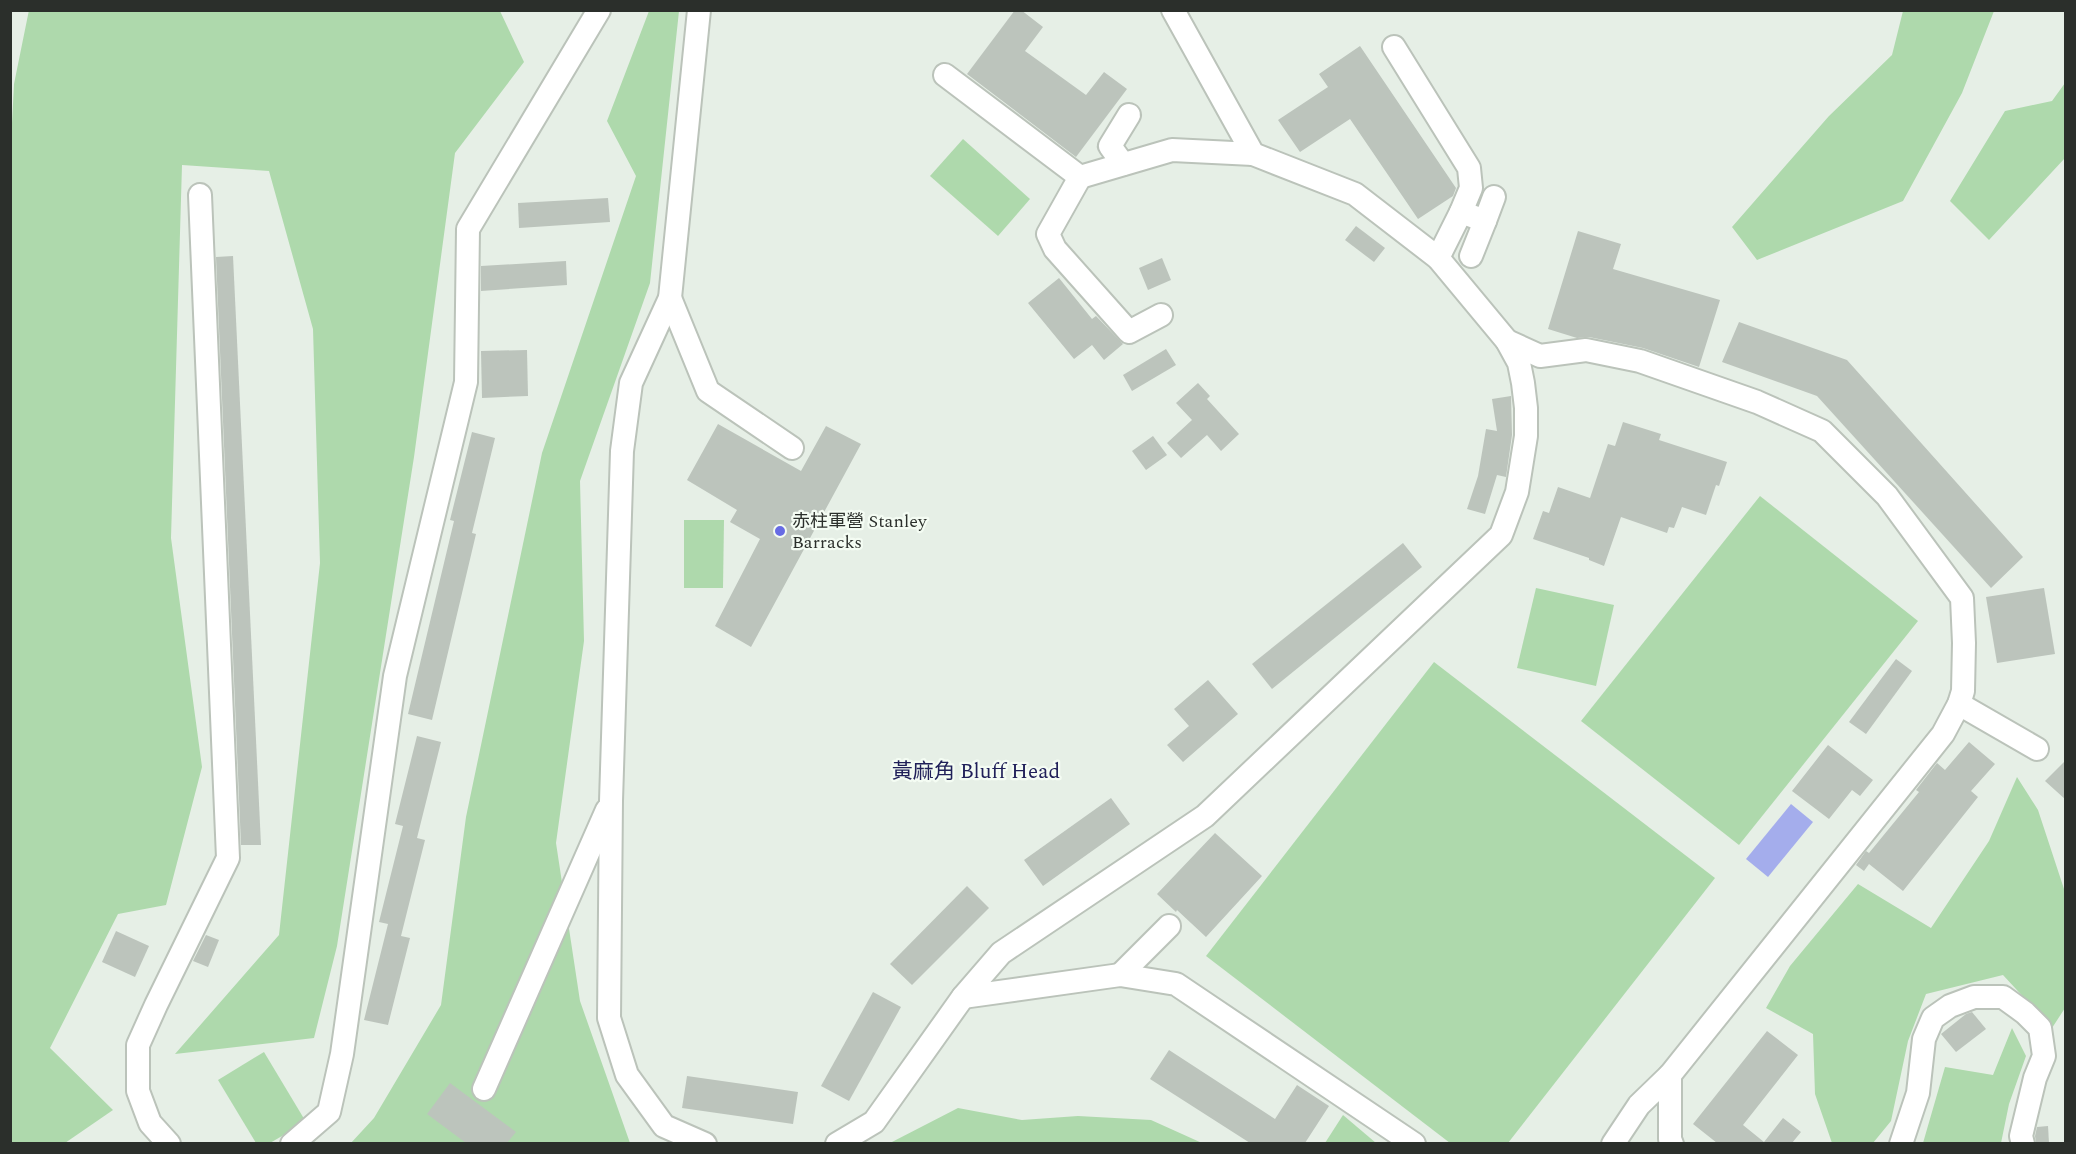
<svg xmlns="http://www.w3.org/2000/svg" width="2076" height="1154" viewBox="0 0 2076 1154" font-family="Spectral,'Noto Sans TC',serif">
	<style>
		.green { fill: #aed9ac }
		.water { fill: #a4adec }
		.building { fill: #bcc4bc }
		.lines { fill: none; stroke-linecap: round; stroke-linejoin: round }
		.minor-casing { stroke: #bbc3ba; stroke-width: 26 }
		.minor { stroke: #fff; stroke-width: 22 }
		.poi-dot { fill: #676be4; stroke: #f4fcf3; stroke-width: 2 }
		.labels { text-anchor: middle; stroke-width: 4.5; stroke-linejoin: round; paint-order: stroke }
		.poi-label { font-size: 18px; fill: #2b2f2b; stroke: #f4fcf3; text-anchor: start }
		.quarter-label { font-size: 21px; fill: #202059; stroke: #f4fcf3 }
	</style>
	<rect width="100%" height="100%" fill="#e6efe6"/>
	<g class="green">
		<polygon points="29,10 500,11 524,62 455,153 414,457 337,946 314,1038 175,1054 279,935 320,563 313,329 269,171 182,165 171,538 202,767 166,905 118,914 50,1048 113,1110 65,1143 10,1143 10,162 14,84"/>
		<polygon points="649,11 679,11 650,283 580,481 584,641 556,843 580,1001 630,1143 350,1144 374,1118 441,1005 466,817 542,453 636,176 607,121"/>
		<polygon points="1903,11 1994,11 1962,93 1903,201 1757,260 1732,227 1829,116 1892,55"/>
		<polygon points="2065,83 2065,158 1989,240 1950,201 2005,111 2052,101"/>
		<polygon points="963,139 1030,199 998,236 930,176"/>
		<polygon points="1760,496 1918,621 1739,845 1581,721"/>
		<polygon points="684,520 724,520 723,588 684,588"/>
		<polygon points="1536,588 1614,605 1596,686 1517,668"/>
		<polygon points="1434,662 1715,878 1508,1143 1450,1143 1206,956"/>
		<polygon points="2017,777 2038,810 2065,892 2065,1008 2052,1028 2003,975 1926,994 1908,1041 1891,1121 1873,1143 1832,1143 1815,1094 1813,1034 1766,1008 1790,966 1858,884 1931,928 1989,841"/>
		<polygon points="2012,1028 2026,1056 2009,1104 2001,1143 1923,1143 1945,1067 1993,1075"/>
		<polygon points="264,1052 306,1122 270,1143 256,1143 218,1080"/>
		<polygon points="958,1108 1022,1120 1078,1116 1151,1120 1202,1143 890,1143"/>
		<polygon points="1343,1115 1376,1143 1325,1143"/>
	</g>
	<polygon class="water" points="1791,804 1813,822 1768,877 1746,859"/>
	<g class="building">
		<polygon points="1015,10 1021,10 1043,27 1025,51 1086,95 1104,72 1127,89 1076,157 967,74"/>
		<polygon points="1360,46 1456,188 1453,196 1418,219 1350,119 1300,152 1278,120 1328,87 1319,74"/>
		<polygon points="608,198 610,222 519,228 518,203"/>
		<polygon points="1356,226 1385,248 1374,262 1345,240"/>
		<polygon points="1578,231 1621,244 1613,269 1720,300 1699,367 1643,348 1589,337 1577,338 1548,329"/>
		<polygon points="233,256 261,845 241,845 216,257"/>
		<polygon points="1162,258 1171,280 1148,290 1139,268"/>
		<polygon points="566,261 567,285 481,291 481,266"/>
		<polygon points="1059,278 1092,319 1096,316 1123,344 1104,360 1092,345 1074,359 1028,303"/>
		<polygon points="1739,322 1847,360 2023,557 1991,588 1817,396 1722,362"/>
		<polygon points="1166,349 1176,365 1132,391 1123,375"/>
		<polygon points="527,350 528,396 482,398 481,351"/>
		<polygon points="1198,383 1210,396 1207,399 1239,434 1221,451 1207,435 1181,458 1167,443 1192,420 1176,403"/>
		<polygon points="1511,396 1512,435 1506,477 1497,475 1485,514 1467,509 1478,476 1486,429 1497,431 1492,399"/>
		<polygon points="1623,422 1661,434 1659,440 1727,462 1719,486 1716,485 1706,515 1682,507 1674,528 1669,527 1667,533 1621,517 1604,566 1589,560 1589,558 1533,539 1543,511 1549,513 1558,487 1590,498 1608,444 1615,446"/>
		<polygon points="718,424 801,471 826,426 861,444 751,647 715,626 760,539 730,522 737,510 687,480"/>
		<polygon points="472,432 495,438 472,533 476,534 432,720 408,714 454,521 450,520"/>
		<polygon points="1153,436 1167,455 1146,470 1132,451"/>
		<polygon points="1403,543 1422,567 1272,689 1252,664"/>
		<polygon points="2044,588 2055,654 1997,663 1986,597"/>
		<polygon points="1896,659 1912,671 1866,734 1849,722"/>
		<polygon points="1208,680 1238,714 1183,762 1167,745 1189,726 1174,709"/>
		<polygon points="417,736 441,742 417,838 425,840 401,936 410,938 388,1025 364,1020 388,924 379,922 403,826 395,824"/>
		<polygon points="1969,742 1995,764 1971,791 1978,797 1903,891 1869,864 1864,871 1856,865 1866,851 1869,853 1919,792 1916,790 1937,763 1945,770"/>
		<polygon points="1828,745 1873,780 1860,796 1852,790 1829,819 1792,791"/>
		<polygon points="2066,760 2066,800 2045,781"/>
		<polygon points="1111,798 1130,824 1043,886 1024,860"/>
		<polygon points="1215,833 1262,876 1206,937 1177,910 1176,912 1157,894"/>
		<polygon points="967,886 989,908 912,985 890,964"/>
		<polygon points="116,931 149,946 135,977 102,962"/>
		<polygon points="206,935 219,940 208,967 193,961"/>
		<polygon points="873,992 901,1007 849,1101 821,1086"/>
		<polygon points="1972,1012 1986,1029 1956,1052 1941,1034 1966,1014"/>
		<polygon points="1767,1031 1798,1055 1743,1125 1764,1142 1783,1118 1801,1132 1792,1143 1717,1143 1693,1124"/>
		<polygon points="1169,1050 1275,1119 1297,1085 1329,1106 1305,1143 1250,1143 1150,1079"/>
		<polygon points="687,1076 798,1092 793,1124 682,1108"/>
		<polygon points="450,1083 516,1132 507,1143 466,1143 427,1114"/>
		<polygon points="2048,1126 2049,1143 2036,1143 2035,1136 2037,1127"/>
	</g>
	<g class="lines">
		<g class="minor-casing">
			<g id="minor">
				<polyline points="699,10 670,298 631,383 622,451 611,801 609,1018 627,1075 664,1126 705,1144"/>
				<polyline points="1394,47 1469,168 1471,188 1461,212 1438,258"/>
				<polyline points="945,75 1080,177 1172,150 1253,154"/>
				<polyline points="1123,164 1110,146 1129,115"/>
				<polyline points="1080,177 1048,234 1055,249 1129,332 1161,315"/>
				<polyline points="1461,212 1485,221 1494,197"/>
				<polyline points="1471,256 1485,221"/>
				<polyline points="670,298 708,391 792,448"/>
				<polyline points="1507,341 1540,356 1586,350 1640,361 1757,402 1822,431 1887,496 1962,598 1964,643 1963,691 1959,704 1943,734 1670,1075 1639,1105 1613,1144"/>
				<polyline points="1959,704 2037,749"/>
				<polyline points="1120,975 1169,926"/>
				<polyline points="963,997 1120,975 1176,984 1414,1144"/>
				<polyline points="1670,1075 1670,1139 1672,1144"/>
				<polyline points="484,1089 607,810"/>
				<polyline points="169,1144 150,1123 138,1091 138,1045 156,1005 228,858 200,195"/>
				<polyline points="292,1144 329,1112 342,1054 395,676 466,382 468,229 599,10"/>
				<polyline points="837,1144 874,1122 963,997 1001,953 1205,816 1501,535 1517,492 1526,436 1526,408 1523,383 1519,363 1507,341 1438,258 1355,194 1253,154 1173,10"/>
				<polyline points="1901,1144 1918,1093 1924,1039 1933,1018 1950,1006 1974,997 2003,997 2025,1013 2040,1028 2044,1056 2035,1078 2021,1136 2023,1144"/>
			</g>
		</g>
		<use href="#minor" class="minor"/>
	</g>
	<circle class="poi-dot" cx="780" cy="531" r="6"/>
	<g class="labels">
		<g class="poi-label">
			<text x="792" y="527">赤柱軍營 Stanley<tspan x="792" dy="21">Barracks</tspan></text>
		</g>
		<g class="quarter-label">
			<text x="976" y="778">黃麻角 Bluff Head</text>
		</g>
	</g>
	<rect width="2076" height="1154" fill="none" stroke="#2b2f2b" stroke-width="24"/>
</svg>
